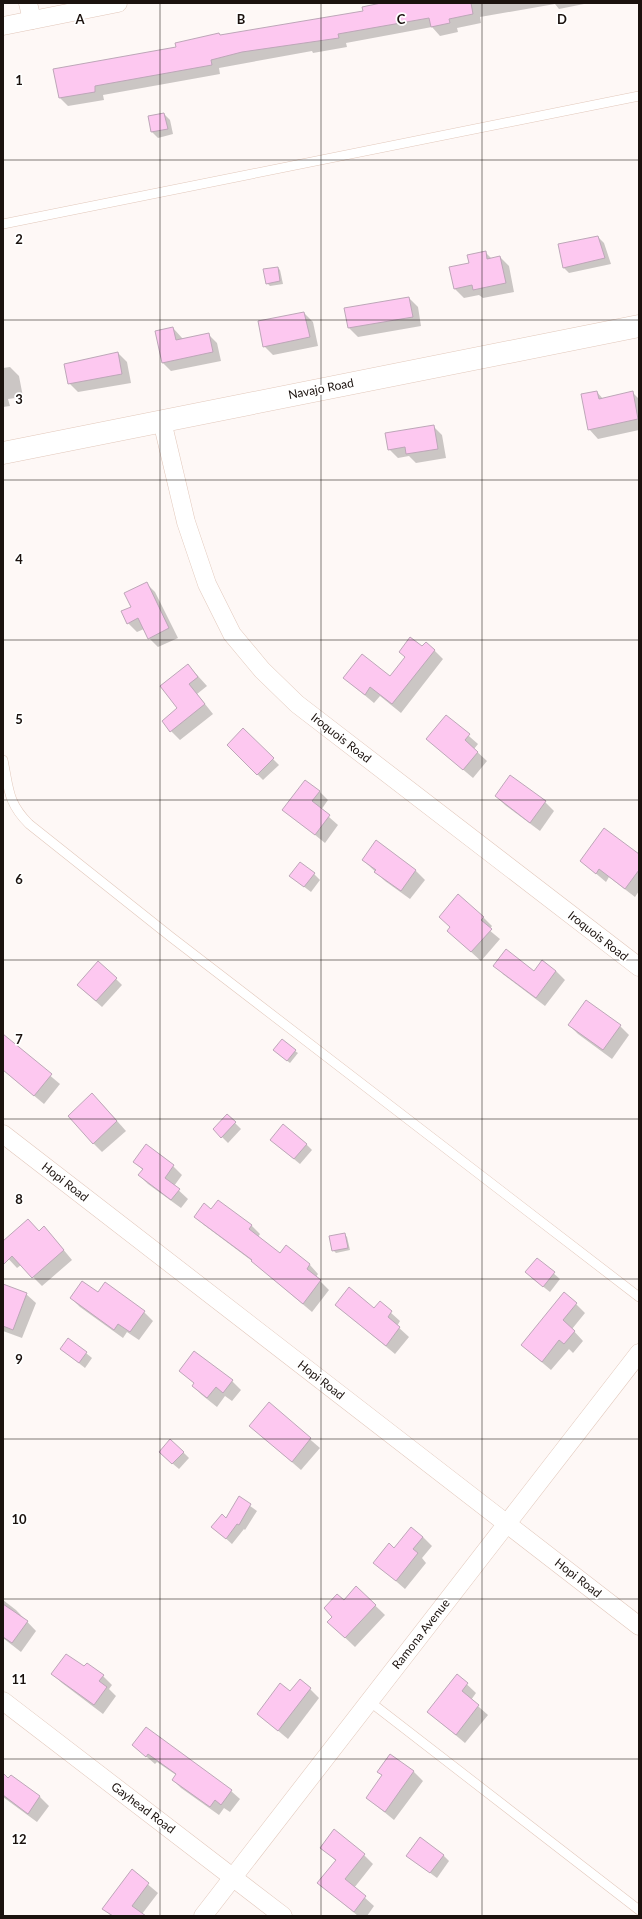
<svg xmlns="http://www.w3.org/2000/svg" width="642" height="1919" viewBox="0 0 642 1919" font-family="Lato,sans-serif">
	<style>
		.shadow { fill: #0003 }
		.building { fill: #fdc8f0; stroke: #bda7b8 }
		.lines { fill: none; stroke-linecap: round; stroke-linejoin: round }
		.lane-casing { stroke: #e2c8bb; stroke-width: 10 }
		.street-casing { stroke: #e2c8bb; stroke-width: 19 }
		.secondary-casing { stroke: #e2c8bb; stroke-width: 23 }
		.lane { stroke: #fff; stroke-width: 9 }
		.street { stroke: #fff; stroke-width: 18 }
		.secondary { stroke: #fff; stroke-width: 22 }
		.grid { fill: none; stroke: #1b120e; stroke-width: 1; stroke-opacity: 0.55 }
		.labels { text-anchor: middle; stroke-width: 3.5; stroke-linejoin: round; paint-order: stroke }
		.street-label { font-size: 12px; fill: #1b120e; stroke: #fff }
		.grid-label { font-size: 13px; text-anchor: middle; font-weight: bold; fill: #1b120e; stroke: #fff; stroke-width: 3.5; stroke-linejoin: round; paint-order: stroke }
	</style>
	<rect width="100%" height="100%" fill="#fef8f6"/>
	<g class="shadow">
		<polygon points="387,3 589,3 559,9 555,4 480,17 481,23 457,28 458,32 440,36 432,27 346,43 347,47 313,53 312,51 219,68 220,74 103,95 104,100 68,106 60,98 177,48 221,36 364,12"/>
		<polygon points="164,114 170,120 173,134 158,138 152,132 149,117"/>
		<polygon points="598,237 604,243 611,264 569,273 563,267"/>
		<polygon points="485,252 492,259 500,257 509,266 514,292 483,298 479,295 464,298 455,289 470,263"/>
		<polygon points="278,268 280,270 283,284 270,286 267,283"/>
		<polygon points="409,298 418,307 421,326 358,337 349,328"/>
		<polygon points="304,313 313,322 318,346 273,355 264,346"/>
		<polygon points="173,328 183,339 208,334 217,343 221,361 171,371 162,362"/>
		<polygon points="118,353 127,362 131,383 78,392 69,383"/>
		<polygon points="10,367 19,376 23,397 8,399 10,406 3,407 3,368"/>
		<polygon points="597,392 603,399 632,392 639,399 639,430 598,439 589,429"/>
		<polygon points="433,426 442,435 446,458 416,463 409,456 398,458 389,449"/>
		<polygon points="146,583 155,592 178,638 158,647 149,638 144,629 137,632 128,623 132,607"/>
		<polygon points="422,648 434,650 443,659 401,713 380,696 374,703 344,678 390,677 406,657"/>
		<polygon points="188,665 207,686 197,694 213,714 180,740 171,731 179,708"/>
		<polygon points="446,716 478,744 474,749 487,761 473,778 427,739"/>
		<polygon points="243,729 279,765 263,780 228,745"/>
		<polygon points="510,777 545,802 554,811 540,831 505,805 496,796"/>
		<polygon points="319,791 328,800 321,810 338,825 325,843 284,810"/>
		<polygon points="376,842 416,871 425,880 410,899 385,881 363,860"/>
		<polygon points="639,856 639,891 635,897 609,877 606,882 581,861"/>
		<polygon points="314,874 320,880 311,892 290,876"/>
		<polygon points="483,917 492,926 489,930 500,939 481,961 448,931"/>
		<polygon points="495,966 534,972 556,971 565,980 545,1006 504,975"/>
		<polygon points="116,979 122,985 102,1007 84,991"/>
		<polygon points="569,1025 620,1026 629,1035 612,1059 578,1034"/>
		<polygon points="3,1036 60,1084 44,1104 3,1070"/>
		<polygon points="295,1051 298,1053 290,1063 277,1053"/>
		<polygon points="101,1103 126,1131 102,1152 93,1143"/>
		<polygon points="227,1115 241,1129 228,1143 214,1129"/>
		<polygon points="306,1144 312,1150 300,1164 278,1146"/>
		<polygon points="134,1162 173,1166 182,1175 174,1186 188,1199 181,1208 148,1184 139,1175 143,1170"/>
		<polygon points="195,1217 251,1225 260,1234 258,1237 280,1255 286,1247 310,1265 318,1274 316,1277 329,1290 312,1312 252,1261 204,1225"/>
		<polygon points="28,1220 39,1231 53,1237 72,1260 42,1286 21,1265 17,1268 3,1253 3,1243"/>
		<polygon points="344,1234 347,1237 350,1250 336,1253 333,1250"/>
		<polygon points="537,1259 560,1279 550,1292 532,1278"/>
		<polygon points="3,1293 26,1294 36,1303 22,1338 3,1331"/>
		<polygon points="98,1294 144,1312 153,1321 139,1340 127,1332 123,1338 80,1307 71,1298"/>
		<polygon points="380,1303 400,1321 397,1326 409,1337 395,1354 336,1305 375,1309"/>
		<polygon points="576,1304 585,1313 572,1329 583,1341 573,1353 569,1349 551,1370 532,1354"/>
		<polygon points="61,1349 86,1353 92,1358 85,1368"/>
		<polygon points="180,1371 232,1381 241,1390 232,1401 225,1396 217,1407 202,1395 193,1386 195,1384"/>
		<polygon points="269,1404 320,1448 301,1470 250,1426"/>
		<polygon points="183,1452 189,1458 179,1469 166,1458"/>
		<polygon points="239,1498 257,1511 245,1530 244,1529 232,1544 213,1527 226,1519"/>
		<polygon points="423,1537 432,1546 422,1558 426,1563 405,1589 375,1563 395,1549"/>
		<polygon points="357,1588 385,1615 355,1647 338,1631 334,1617 344,1601"/>
		<polygon points="3,1600 16,1610 36,1631 21,1652 3,1638"/>
		<polygon points="53,1674 103,1676 112,1685 109,1689 116,1696 103,1714 62,1683"/>
		<polygon points="457,1675 476,1693 471,1700 488,1715 465,1743 428,1712"/>
		<polygon points="310,1689 319,1698 288,1739 258,1714 290,1693"/>
		<polygon points="133,1745 231,1791 240,1799 230,1812 224,1808 219,1815 181,1788 173,1780 176,1775 157,1762 155,1764"/>
		<polygon points="390,1755 414,1772 423,1781 394,1820 367,1798 383,1776 379,1772"/>
		<polygon points="3,1775 9,1779 11,1776 40,1797 49,1806 37,1822 3,1797"/>
		<polygon points="322,1847 364,1855 373,1864 354,1888 374,1906 367,1916 358,1916 319,1883 336,1861"/>
		<polygon points="443,1855 449,1861 437,1878 414,1861"/>
		<polygon points="132,1871 158,1893 142,1914 144,1916 111,1916 104,1908"/>
	</g>
	<g class="building">
		<polygon points="381,3 471,3 473,14 449,19 450,23 431,27 429,18 338,34 339,38 242,52 211,60 212,65 95,86 95,92 59,98 53,69 176,47 175,43 219,33 220,35 363,11 362,7"/>
		<polygon points="164,113 168,129 151,132 148,116"/>
		<polygon points="598,236 605,258 563,268 558,244"/>
		<polygon points="486,251 487,259 500,256 506,283 473,290 472,285 454,289 449,267 469,263 467,255"/>
		<polygon points="278,267 280,281 266,284 263,269"/>
		<polygon points="409,297 413,317 348,328 344,308"/>
		<polygon points="304,312 310,337 263,347 258,321"/>
		<polygon points="173,327 176,340 209,333 213,352 162,363 155,331"/>
		<polygon points="118,352 122,374 68,384 64,364"/>
		<polygon points="597,391 599,399 633,391 638,419 588,430 581,394"/>
		<polygon points="434,425 438,449 406,454 405,447 388,450 385,433"/>
		<polygon points="147,582 169,628 148,639 138,618 127,624 121,611 131,607 124,593"/>
		<polygon points="410,637 422,646 426,642 435,650 392,704 370,687 365,695 343,678 362,654 390,676 405,657 399,652"/>
		<polygon points="188,664 198,677 189,684 205,704 170,732 162,721 177,708 160,686"/>
		<polygon points="446,715 470,734 465,740 478,752 463,770 426,739"/>
		<polygon points="243,728 274,758 257,775 227,745"/>
		<polygon points="510,775 546,801 530,823 495,796"/>
		<polygon points="305,780 320,791 312,801 330,815 315,835 282,810"/>
		<polygon points="604,828 639,854 639,870 625,889 599,869 596,874 580,861"/>
		<polygon points="376,840 416,870 401,891 374,872 376,870 362,860"/>
		<polygon points="300,862 315,873 304,887 289,876"/>
		<polygon points="458,894 484,917 481,920 492,929 471,952 447,931 450,927 439,917"/>
		<polygon points="506,949 534,971 542,960 556,971 536,998 493,966"/>
		<polygon points="98,961 117,978 96,1001 77,985"/>
		<polygon points="586,1000 621,1025 603,1050 568,1025"/>
		<polygon points="3,1034 52,1074 34,1096 3,1070"/>
		<polygon points="282,1039 296,1050 287,1061 273,1050"/>
		<polygon points="92,1093 117,1121 93,1144 68,1116"/>
		<polygon points="227,1114 236,1122 221,1138 213,1129"/>
		<polygon points="283,1124 307,1144 294,1159 270,1140"/>
		<polygon points="146,1144 174,1165 165,1178 180,1189 171,1200 138,1175 143,1169 133,1162"/>
		<polygon points="218,1200 252,1225 249,1229 280,1253 286,1245 310,1264 307,1269 321,1280 303,1304 251,1261 252,1260 194,1217 204,1203 211,1209"/>
		<polygon points="28,1219 39,1231 44,1226 64,1250 32,1278 12,1256 3,1265 3,1241"/>
		<polygon points="345,1233 348,1248 332,1251 329,1236"/>
		<polygon points="537,1258 555,1272 543,1287 525,1272"/>
		<polygon points="82,1281 98,1292 105,1282 145,1311 130,1332 118,1324 114,1330 70,1298"/>
		<polygon points="3,1284 27,1293 13,1330 3,1326"/>
		<polygon points="349,1287 374,1308 380,1301 392,1311 388,1317 400,1327 386,1346 335,1305"/>
		<polygon points="564,1292 577,1303 563,1320 575,1331 564,1344 559,1340 542,1362 521,1345"/>
		<polygon points="68,1338 87,1352 79,1363 60,1349"/>
		<polygon points="194,1351 233,1380 223,1393 216,1387 207,1398 192,1386 194,1383 179,1371"/>
		<polygon points="269,1402 311,1438 292,1462 249,1426"/>
		<polygon points="170,1439 184,1452 172,1464 159,1452"/>
		<polygon points="239,1496 251,1504 239,1525 237,1524 226,1539 211,1527 222,1514 226,1518"/>
		<polygon points="411,1527 423,1537 413,1549 418,1553 396,1581 373,1563 389,1543 394,1548"/>
		<polygon points="356,1586 376,1605 345,1638 327,1622 332,1617 324,1608 337,1594 344,1600"/>
		<polygon points="3,1604 28,1621 12,1643 3,1637"/>
		<polygon points="66,1654 84,1666 87,1663 104,1675 99,1681 107,1687 94,1705 51,1674"/>
		<polygon points="457,1674 468,1683 462,1691 479,1705 456,1735 427,1712"/>
		<polygon points="300,1679 311,1688 278,1731 257,1714 280,1683 290,1691"/>
		<polygon points="146,1727 232,1790 221,1805 215,1800 210,1807 172,1780 176,1774 148,1754 146,1757 132,1745"/>
		<polygon points="390,1754 414,1771 385,1812 366,1798 382,1775 377,1772"/>
		<polygon points="3,1773 8,1778 11,1775 40,1796 28,1814 3,1795"/>
		<polygon points="334,1829 365,1854 345,1879 366,1896 354,1912 317,1883 336,1860 320,1848"/>
		<polygon points="420,1837 444,1855 430,1873 406,1856"/>
		<polygon points="132,1869 149,1883 132,1906 146,1916 113,1916 102,1909"/>
	</g>
	<g class="lines">
		<g class="lane-casing">
			<g id="lane">
				<polyline points="3,224 639,96"/>
				<path d="M3,760C9,788 7,802 29,824L171,937L639,1297"/>
				<polyline points="369,1701 639,1910"/>
			</g>
		</g>
		<g class="street-casing">
			<g id="street">
				<polyline points="28,3 32,20"/>
				<polyline points="3,26 118,3"/>
				<polyline points="162,421 186,522 207,584 232,634 262,670 297,704 639,967"/>
				<polyline points="3,1134 639,1626"/>
				<polyline points="3,1701 283,1916"/>
				<polyline points="203,1916 639,1353"/>
			</g>
		</g>
		<g class="secondary-casing">
			<polyline id="secondary" points="3,453 639,326"/>
		</g>
		<use href="#lane" class="lane"/>
		<use href="#street" class="street"/>
		<use href="#secondary" class="secondary"/>
	</g>
	<path class="grid" d="M160,3V1916M321,3V1916M482,3V1916M3,160H639M3,320H639M3,480H639M3,640H639M3,800H639M3,960H639M3,1119H639M3,1279H639M3,1439H639M3,1599H639M3,1759H639"/>
	<g class="labels">
		<g class="street-label">
			<text transform="translate(321 389) rotate(-11)" y="4">Navajo Road</text>
			<text transform="translate(341 738) rotate(38)" y="4">Iroquois Road</text>
			<text transform="translate(598 936) rotate(38)" y="4">Iroquois Road</text>
			<text transform="translate(65 1182) rotate(38)" y="4">Hopi Road</text>
			<text transform="translate(321 1380) rotate(38)" y="4">Hopi Road</text>
			<text transform="translate(578 1578) rotate(38)" y="4">Hopi Road</text>
			<text transform="translate(421 1634) rotate(-52)" y="4">Ramona Avenue</text>
			<text transform="translate(143 1808) rotate(37)" y="4">Gayhead Road</text>
		</g>
	</g>
	<g class="grid-label">
		<text x="80" y="24">A</text>
		<text x="241" y="24">B</text>
		<text x="401" y="24">C</text>
		<text x="562" y="24">D</text>
		<text x="19" y="85">1</text>
		<text x="19" y="244">2</text>
		<text x="19" y="404">3</text>
		<text x="19" y="564">4</text>
		<text x="19" y="724">5</text>
		<text x="19" y="884">6</text>
		<text x="19" y="1044">7</text>
		<text x="19" y="1204">8</text>
		<text x="19" y="1364">9</text>
		<text x="19" y="1524">10</text>
		<text x="19" y="1684">11</text>
		<text x="19" y="1844">12</text>
	</g>
	<rect width="642" height="1919" fill="none" stroke="#1b120e" stroke-width="8"/>
</svg>
